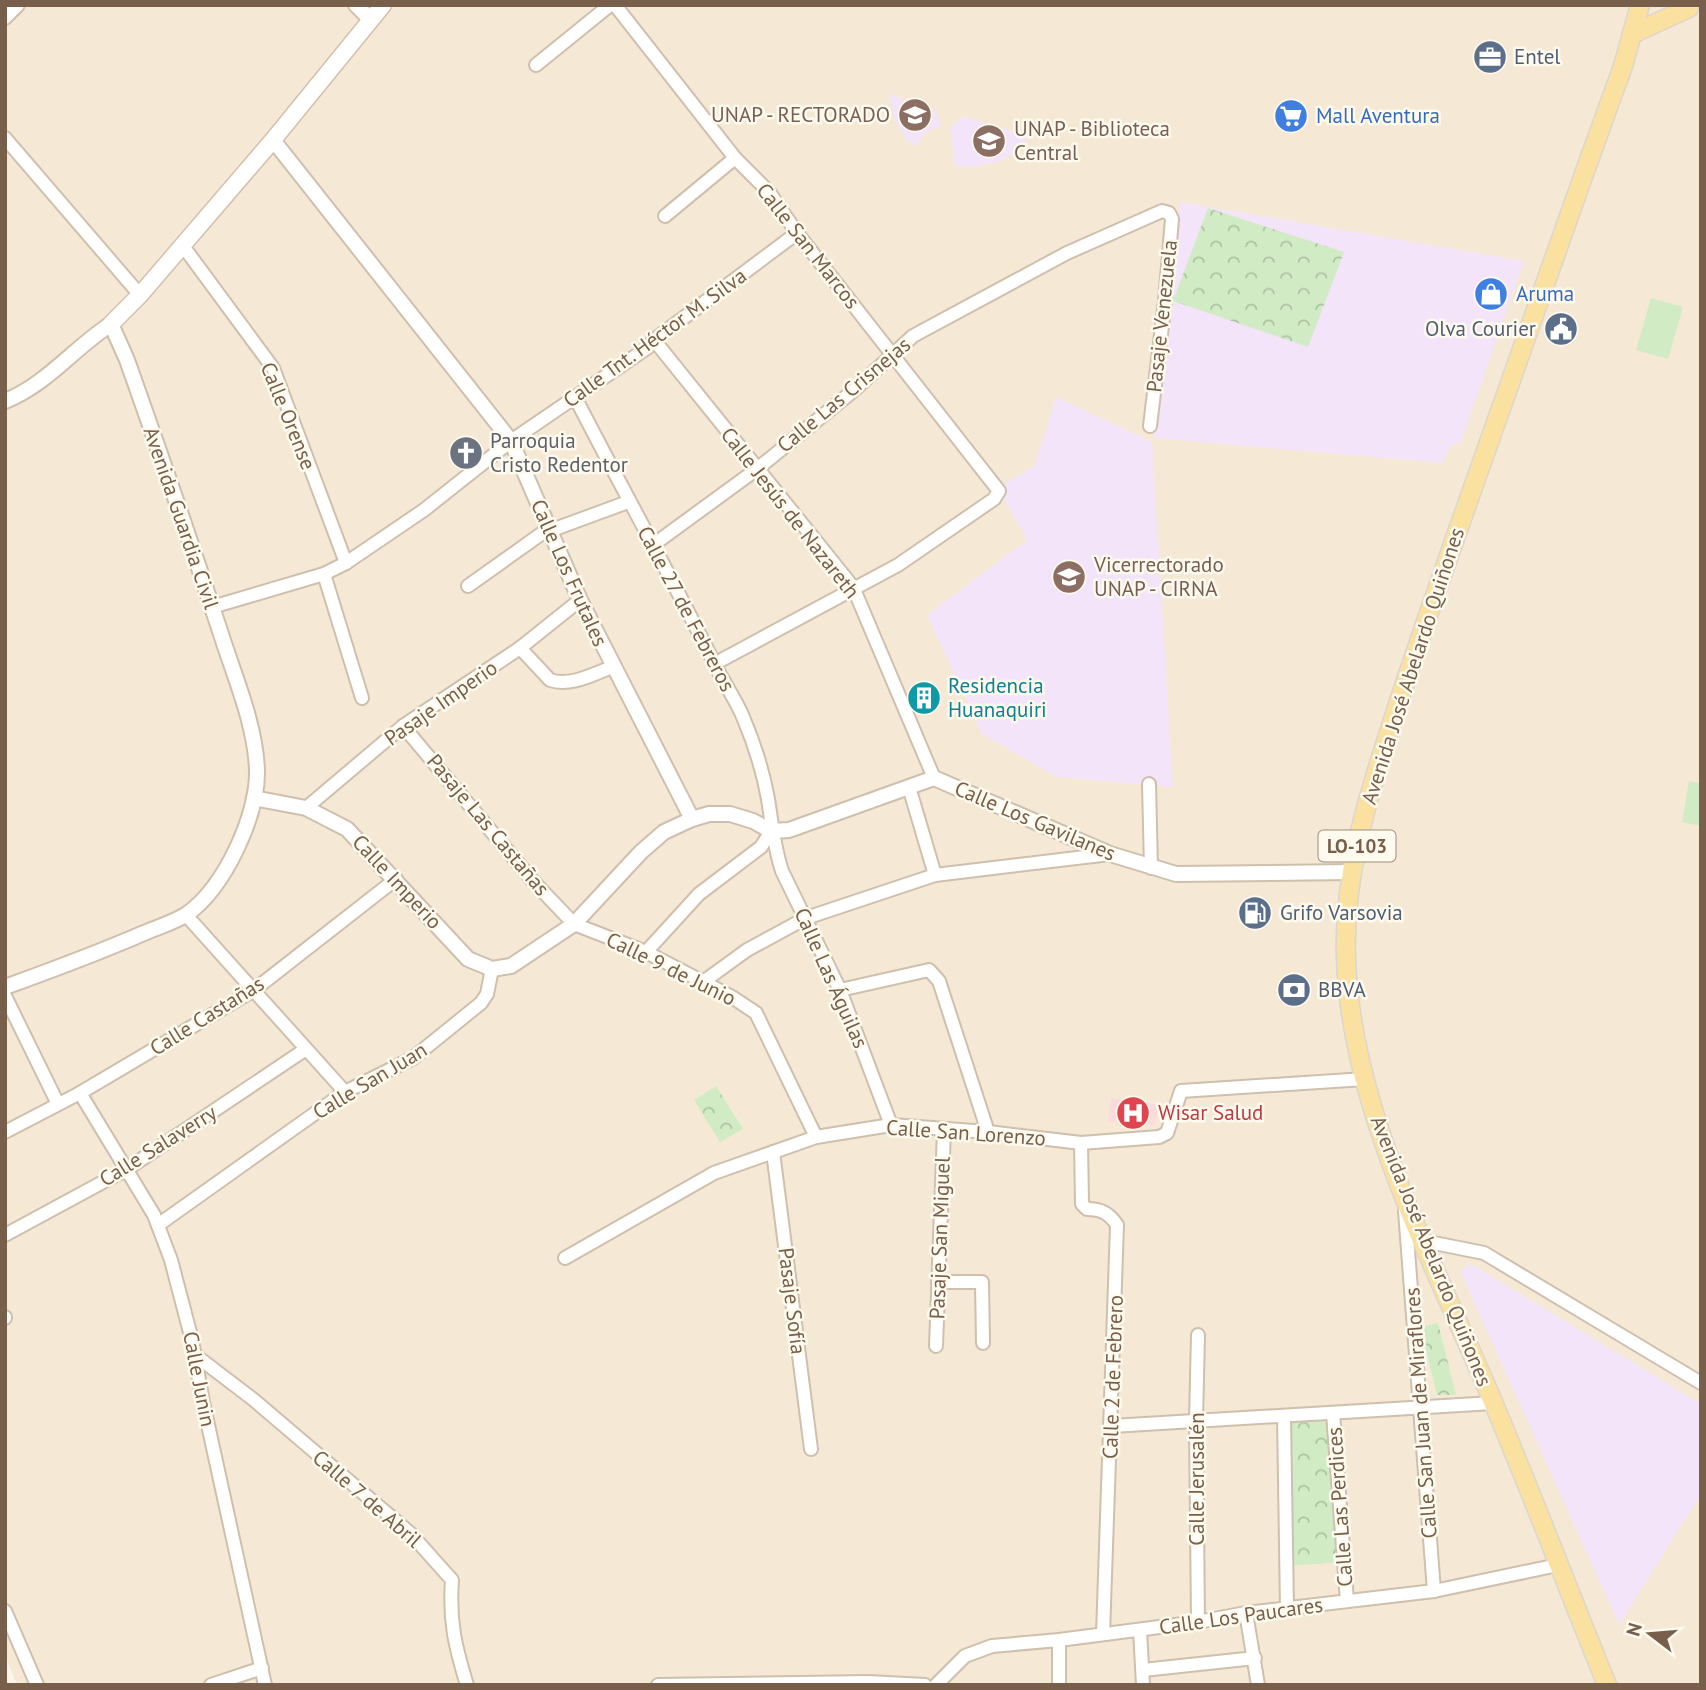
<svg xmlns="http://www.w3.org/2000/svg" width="1706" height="1690" viewBox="0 0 1706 1690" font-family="'PT Sans',sans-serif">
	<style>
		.residential { fill: #f5e9d6 }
		.education { fill: #f3e4f9 }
		.medical { fill: #fbdbdc }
		.forest { fill: url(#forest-crowns) }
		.pitch { fill: #d1ebc5 }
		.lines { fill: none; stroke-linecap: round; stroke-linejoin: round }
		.minor-casing { stroke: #cfbfad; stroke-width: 16 }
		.tertiary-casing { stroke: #cfbfad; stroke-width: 18 }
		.secondary-casing { stroke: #d2c0aa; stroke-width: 19 }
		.primary-casing { stroke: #dcd5d0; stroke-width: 21 }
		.minor { stroke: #fff; stroke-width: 12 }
		.tertiary { stroke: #fff; stroke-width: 14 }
		.secondary { stroke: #fff; stroke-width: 16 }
		.primary { stroke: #fbe1a0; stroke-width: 18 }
		.labels { text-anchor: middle; stroke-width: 5; stroke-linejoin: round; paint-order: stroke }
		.shield { fill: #fffaee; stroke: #a08e7c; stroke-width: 2 }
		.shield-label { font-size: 19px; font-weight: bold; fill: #775f4b }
		.service-label { font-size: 21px; fill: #4e5e75; stroke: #fffaee; text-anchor: start }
		.education-label { font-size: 21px; fill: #785e54; stroke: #fffaee; text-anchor: start }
		.shop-label { font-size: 21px; fill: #366cbe; stroke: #fffaee; text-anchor: start }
		.street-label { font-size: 21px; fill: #775f4b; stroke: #fffaee }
		.worship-label { font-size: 21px; fill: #5b616d; stroke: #fffaee; text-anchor: start }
		.culture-label { font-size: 21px; fill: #0d838f; stroke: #fffaee; text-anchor: start }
		.health-label { font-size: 21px; fill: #be3a42; stroke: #fffaee; text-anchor: start }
	</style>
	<defs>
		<pattern id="forest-crowns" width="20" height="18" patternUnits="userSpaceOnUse" patternTransform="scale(1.75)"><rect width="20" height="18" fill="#d1ebc5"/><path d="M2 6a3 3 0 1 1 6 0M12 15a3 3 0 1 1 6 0" fill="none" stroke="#aec2a2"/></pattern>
	</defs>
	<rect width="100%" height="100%" fill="#fdf6e8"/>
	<polygon class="residential" points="5,5 1701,5 1701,1685 17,1685 5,1655"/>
	<g class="education">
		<polygon points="888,94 935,110 941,126 926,132 916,147 906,139 895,120"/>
		<polygon points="963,116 1030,137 1011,155 1000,161 974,167 955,166 950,127"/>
		<polygon points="1180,202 1524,261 1460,444 1450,445 1443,463 1153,438"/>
		<polygon points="1056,397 1152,442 1173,787 1057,777 982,734 927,615 1027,540 998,488 1035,465"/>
		<polygon points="1471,1264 1701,1404 1701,1494 1619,1625 1460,1271"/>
	</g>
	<polygon class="medical" points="1111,1098 1160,1105 1154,1125 1108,1121"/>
	<g class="forest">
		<polygon points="1208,208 1344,252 1308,347 1173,301"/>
		<polygon points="716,1086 743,1129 720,1142 694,1100"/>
		<polygon points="1438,1323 1456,1395 1437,1395 1420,1327"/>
		<polygon points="1334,1417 1340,1562 1289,1566 1287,1420"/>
	</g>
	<g class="pitch">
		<polygon points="1651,298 1683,307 1668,359 1636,350"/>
		<polygon points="1689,781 1701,783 1701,826 1682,822"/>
	</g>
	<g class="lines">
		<g class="minor-casing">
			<g id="minor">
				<polyline points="615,5 735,158 769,192 797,233 999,491 994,499 898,565 714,664"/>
				<polyline points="5,18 18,5"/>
				<polyline points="536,65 610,5"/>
				<polyline points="5,138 140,295"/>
				<polyline points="665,216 735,158"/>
				<polyline points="183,246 273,368 346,563"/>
				<polyline points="654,340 853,587 934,778"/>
				<path d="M575,397C620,485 669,572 713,661C722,680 735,698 743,717C754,743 763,771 768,799C772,824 774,847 782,871L840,990L891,1125"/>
				<polyline points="653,545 757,469 853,391 913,336 1067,253 1162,211 1169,213 1172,219 1165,301 1150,426"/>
				<polyline points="324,574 362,698"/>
				<polyline points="468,586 541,534 628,502"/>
				<polyline points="212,607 324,574 346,563 424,510 511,441 647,348 654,340 797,233"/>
				<path d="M520,648L550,680C571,687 593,674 612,667"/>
				<polyline points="403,726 533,881 574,924 646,952 732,997 756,1013 816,1137"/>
				<polyline points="1149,784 1151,868"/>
				<polyline points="909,787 935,875"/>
				<polyline points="306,808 403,726 520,648 580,600"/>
				<polyline points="186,915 345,1092"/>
				<polyline points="646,952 699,894 761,847 771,831"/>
				<polyline points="703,982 747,950 806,918 935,875 1110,854"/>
				<polyline points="840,990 929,970 939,981 988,1132"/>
				<polyline points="5,996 58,1104"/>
				<polyline points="80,1093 154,1215 171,1260 192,1340 203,1402 265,1685"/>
				<polyline points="5,1132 80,1093 254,990 396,879"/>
				<path d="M1081,1143L1082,1204L1087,1209C1101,1209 1109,1213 1117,1225L1103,1634"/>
				<polyline points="773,1152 811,1449"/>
				<polyline points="1405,1211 1434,1591"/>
				<polyline points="158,1225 345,1092 413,1058 481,1003 487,994 492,969"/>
				<polyline points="5,1235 127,1169 306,1049"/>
				<polyline points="1424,1241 1484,1253 1701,1383"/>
				<polyline points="565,1258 714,1173 816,1137 891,1125 988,1132 1081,1143 1159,1137 1167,1133 1181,1091 1365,1079"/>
				<polyline points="938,1282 982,1282 983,1343"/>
				<polyline points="5,1317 5,1318"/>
				<polyline points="1198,1335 1196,1421 1198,1622"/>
				<polyline points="936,1346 944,1130"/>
				<path d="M195,1355L254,1400L410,1533L452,1580C449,1621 455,1646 467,1685"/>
				<polyline points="1333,1413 1347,1601"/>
				<polyline points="1284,1416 1287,1609"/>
				<polyline points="1112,1426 1493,1403"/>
				<polyline points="5,1611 37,1685"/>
				<polyline points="1246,1613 1258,1685"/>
				<polyline points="1140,1630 1143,1685"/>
				<polyline points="1143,1670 1255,1658"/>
				<polyline points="211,1685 262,1668"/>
				<polyline points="658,1685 868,1682 925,1685"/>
				<polyline points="936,1685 965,1656 992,1646 1059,1640 1198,1622 1246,1613 1434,1591 1558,1565"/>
				<polyline points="1059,1685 1059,1640"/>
			</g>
		</g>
		<g class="tertiary-casing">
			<g id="tertiary">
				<polyline points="356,5 370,19"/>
				<polyline points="273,140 511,441 580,600 692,819"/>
				<path d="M5,401C46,385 75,347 111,324L127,360C159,450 190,540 220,631C234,676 255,722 257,770C258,815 225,887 187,914C175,922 158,927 144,933C98,953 52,970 5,987"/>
				<polyline points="254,798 306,808 347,829 468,959 492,969 511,966 574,924 641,852 664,832 692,819 709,814 730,814 753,821 771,831 789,830 934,778 1110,854 1176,874 1352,872"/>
			</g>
		</g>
		<g class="secondary-casing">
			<polyline id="secondary" points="111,324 140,295 273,140 383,5"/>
		</g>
		<g class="primary-casing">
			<g id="primary">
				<polyline points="1632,34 1689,8"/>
				<path d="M1607,1685C1568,1589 1531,1492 1491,1397C1433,1261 1351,1109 1346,959C1343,880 1365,806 1389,732C1409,669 1431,607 1453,544C1509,385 1565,225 1623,66L1640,5"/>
			</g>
		</g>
		<use href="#minor" class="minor"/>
		<use href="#tertiary" class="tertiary"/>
		<use href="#secondary" class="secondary"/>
		<use href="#primary" class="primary"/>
	</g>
	<defs>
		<g id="office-disc" transform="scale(1.75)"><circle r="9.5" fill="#5c6f8a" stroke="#fffaee"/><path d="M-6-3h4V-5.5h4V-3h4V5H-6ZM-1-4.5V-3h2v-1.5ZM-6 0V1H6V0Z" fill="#fff"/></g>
		<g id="university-disc" transform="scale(1.75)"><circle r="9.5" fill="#8d6e63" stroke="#fffaee"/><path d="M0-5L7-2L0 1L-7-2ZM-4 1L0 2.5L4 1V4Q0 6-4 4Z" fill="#fff"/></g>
		<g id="supermarket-disc" transform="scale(1.75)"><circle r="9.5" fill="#3f7fe0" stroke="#fffaee"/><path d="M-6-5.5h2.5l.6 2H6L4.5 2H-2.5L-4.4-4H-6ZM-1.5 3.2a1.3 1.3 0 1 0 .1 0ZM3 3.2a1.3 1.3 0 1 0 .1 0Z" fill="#fff"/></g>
		<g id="shop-disc" transform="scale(1.75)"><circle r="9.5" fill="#3f7fe0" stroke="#fffaee"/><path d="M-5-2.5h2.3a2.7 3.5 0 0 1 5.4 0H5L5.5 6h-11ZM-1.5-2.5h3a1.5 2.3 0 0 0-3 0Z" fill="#fff"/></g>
		<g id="civic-disc" transform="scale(1.75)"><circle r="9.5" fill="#5c6f8a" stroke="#fffaee"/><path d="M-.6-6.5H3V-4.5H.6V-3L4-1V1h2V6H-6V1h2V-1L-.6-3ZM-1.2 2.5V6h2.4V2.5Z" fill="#fff"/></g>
		<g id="church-disc" transform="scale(1.75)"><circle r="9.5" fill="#6b7280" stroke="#fffaee"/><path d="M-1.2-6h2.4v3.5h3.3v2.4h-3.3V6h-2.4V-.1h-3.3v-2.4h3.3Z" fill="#fff"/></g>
		<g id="building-disc" transform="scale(1.75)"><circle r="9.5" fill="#0f9aa8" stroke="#fffaee"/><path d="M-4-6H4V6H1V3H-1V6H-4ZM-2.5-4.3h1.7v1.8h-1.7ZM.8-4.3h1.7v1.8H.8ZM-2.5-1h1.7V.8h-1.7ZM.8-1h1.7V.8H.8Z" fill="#fff"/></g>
		<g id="fuel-disc" transform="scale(1.75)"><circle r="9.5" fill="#5c6f8a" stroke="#fffaee"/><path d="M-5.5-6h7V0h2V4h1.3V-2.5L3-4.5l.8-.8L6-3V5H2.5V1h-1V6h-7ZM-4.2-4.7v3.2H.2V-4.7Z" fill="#fff"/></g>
		<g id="bank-disc" transform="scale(1.75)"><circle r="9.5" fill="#5c6f8a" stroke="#fffaee"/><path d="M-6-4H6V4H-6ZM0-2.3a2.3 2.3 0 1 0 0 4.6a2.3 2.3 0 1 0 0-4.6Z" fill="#fff"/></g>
		<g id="hospital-disc" transform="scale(1.75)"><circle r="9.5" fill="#e0444e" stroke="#fffaee"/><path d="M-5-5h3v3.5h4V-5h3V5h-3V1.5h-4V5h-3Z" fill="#fff"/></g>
	</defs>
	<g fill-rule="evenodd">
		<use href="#office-disc" x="1490" y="57"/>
		<use href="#university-disc" x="915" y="115"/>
		<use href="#supermarket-disc" x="1291" y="116"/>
		<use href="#university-disc" x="989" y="141"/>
		<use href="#shop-disc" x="1491" y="294"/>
		<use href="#civic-disc" x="1561" y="329"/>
		<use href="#church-disc" x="466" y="453"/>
		<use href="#university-disc" x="1069" y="577"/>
		<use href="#building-disc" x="924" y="698"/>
		<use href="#fuel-disc" x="1255" y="913"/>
		<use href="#bank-disc" x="1294" y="990"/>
		<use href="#hospital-disc" x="1133" y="1113"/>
	</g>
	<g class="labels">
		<rect class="shield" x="1318.5" y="830.5" width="77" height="31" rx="5"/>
		<g class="shield-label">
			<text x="1357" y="853">LO-103</text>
		</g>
		<g class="service-label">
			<text x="1514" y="64">Entel</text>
			<text x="1536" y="336" text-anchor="end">Olva Courier</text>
			<text x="1280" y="920">Grifo Varsovia</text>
			<text x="1318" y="997">BBVA</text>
		</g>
		<g class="education-label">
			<text x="890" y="122" text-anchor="end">UNAP - RECTORADO</text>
			<text x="1014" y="136">UNAP - Biblioteca<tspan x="1014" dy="24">Central</tspan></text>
			<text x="1094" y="572">Vicerrectorado<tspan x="1094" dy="24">UNAP - CIRNA</tspan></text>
		</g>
		<g class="shop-label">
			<text x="1316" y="123">Mall Aventura</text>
			<text x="1516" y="301">Aruma</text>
		</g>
		<g class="street-label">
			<text transform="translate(808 246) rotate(52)" y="7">Calle San Marcos</text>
			<text transform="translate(1162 316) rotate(-84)" y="7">Pasaje Venezuela</text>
			<text transform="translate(655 338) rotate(-36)" y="7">Calle Tnt. Héctor M. Silva</text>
			<text transform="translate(844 395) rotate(-40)" y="7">Calle Las Crisnejas</text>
			<text transform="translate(288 416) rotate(68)" y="7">Calle Orense</text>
			<text transform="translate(790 513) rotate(52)" y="7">Calle Jesús de Nazareth</text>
			<text transform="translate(181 518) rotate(71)" y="7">Avenida Guardia Civil</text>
			<text transform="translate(569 573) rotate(66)" y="7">Calle Los Frutales</text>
			<text transform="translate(686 609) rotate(62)" y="7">Calle 27 de Febreros</text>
			<text transform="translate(1413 666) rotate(-72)" y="7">Avenida José Abelardo Quiñones</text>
			<text transform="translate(441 703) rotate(-35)" y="7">Pasaje Imperio</text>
			<text transform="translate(1035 821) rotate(23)" y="7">Calle Los Gavilanes</text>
			<text transform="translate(488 825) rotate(50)" y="7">Pasaje Las Castañas</text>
			<text transform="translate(397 882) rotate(47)" y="7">Calle Imperio</text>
			<text transform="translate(671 969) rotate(26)" y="7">Calle 9 de Junio</text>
			<text transform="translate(831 978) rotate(66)" y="7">Calle Las Águilas</text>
			<text transform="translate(207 1016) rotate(-32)" y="7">Calle Castañas</text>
			<text transform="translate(370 1081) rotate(-31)" y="7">Calle San Juan</text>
			<text transform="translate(966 1133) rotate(4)" y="7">Calle San Lorenzo</text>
			<text transform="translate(158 1146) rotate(-32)" y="7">Calle Salaverry</text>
			<text transform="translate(940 1238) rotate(-88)" y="7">Pasaje San Miguel</text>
			<text transform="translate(1431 1251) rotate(68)" y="7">Avenida José Abelardo Quiñones</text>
			<text transform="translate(792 1301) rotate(83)" y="7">Pasaje Sofía</text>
			<text transform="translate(1113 1377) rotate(-88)" y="7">Calle 2 de Febrero</text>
			<text transform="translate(199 1379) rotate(79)" y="7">Calle Junin</text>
			<text transform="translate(1421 1413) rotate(-94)" y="7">Calle San Juan de Miraflores</text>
			<text transform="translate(1197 1479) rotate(-90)" y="7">Calle Jerusalén</text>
			<text transform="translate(367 1499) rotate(41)" y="7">Calle 7 de Abril</text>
			<text transform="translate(1340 1507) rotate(-94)" y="7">Calle Las Perdices</text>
			<text transform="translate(1241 1616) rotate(-8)" y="7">Calle Los Paucares</text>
		</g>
		<g class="worship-label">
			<text x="490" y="448">Parroquia<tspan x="490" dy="24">Cristo Redentor</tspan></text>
		</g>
		<g class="culture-label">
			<text x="948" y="693">Residencia<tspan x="948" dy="24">Huanaquiri</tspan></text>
		</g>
		<g class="health-label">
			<text x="1158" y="1120">Wisar Salud</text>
		</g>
	</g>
	<rect width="1706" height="1690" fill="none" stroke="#775f4b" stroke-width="14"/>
	<g transform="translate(1650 1634) rotate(286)" stroke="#fffaee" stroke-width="5" paint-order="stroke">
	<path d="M0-5L12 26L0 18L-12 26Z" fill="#775f4b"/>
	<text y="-10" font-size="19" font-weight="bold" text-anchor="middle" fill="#775f4b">N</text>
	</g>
</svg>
